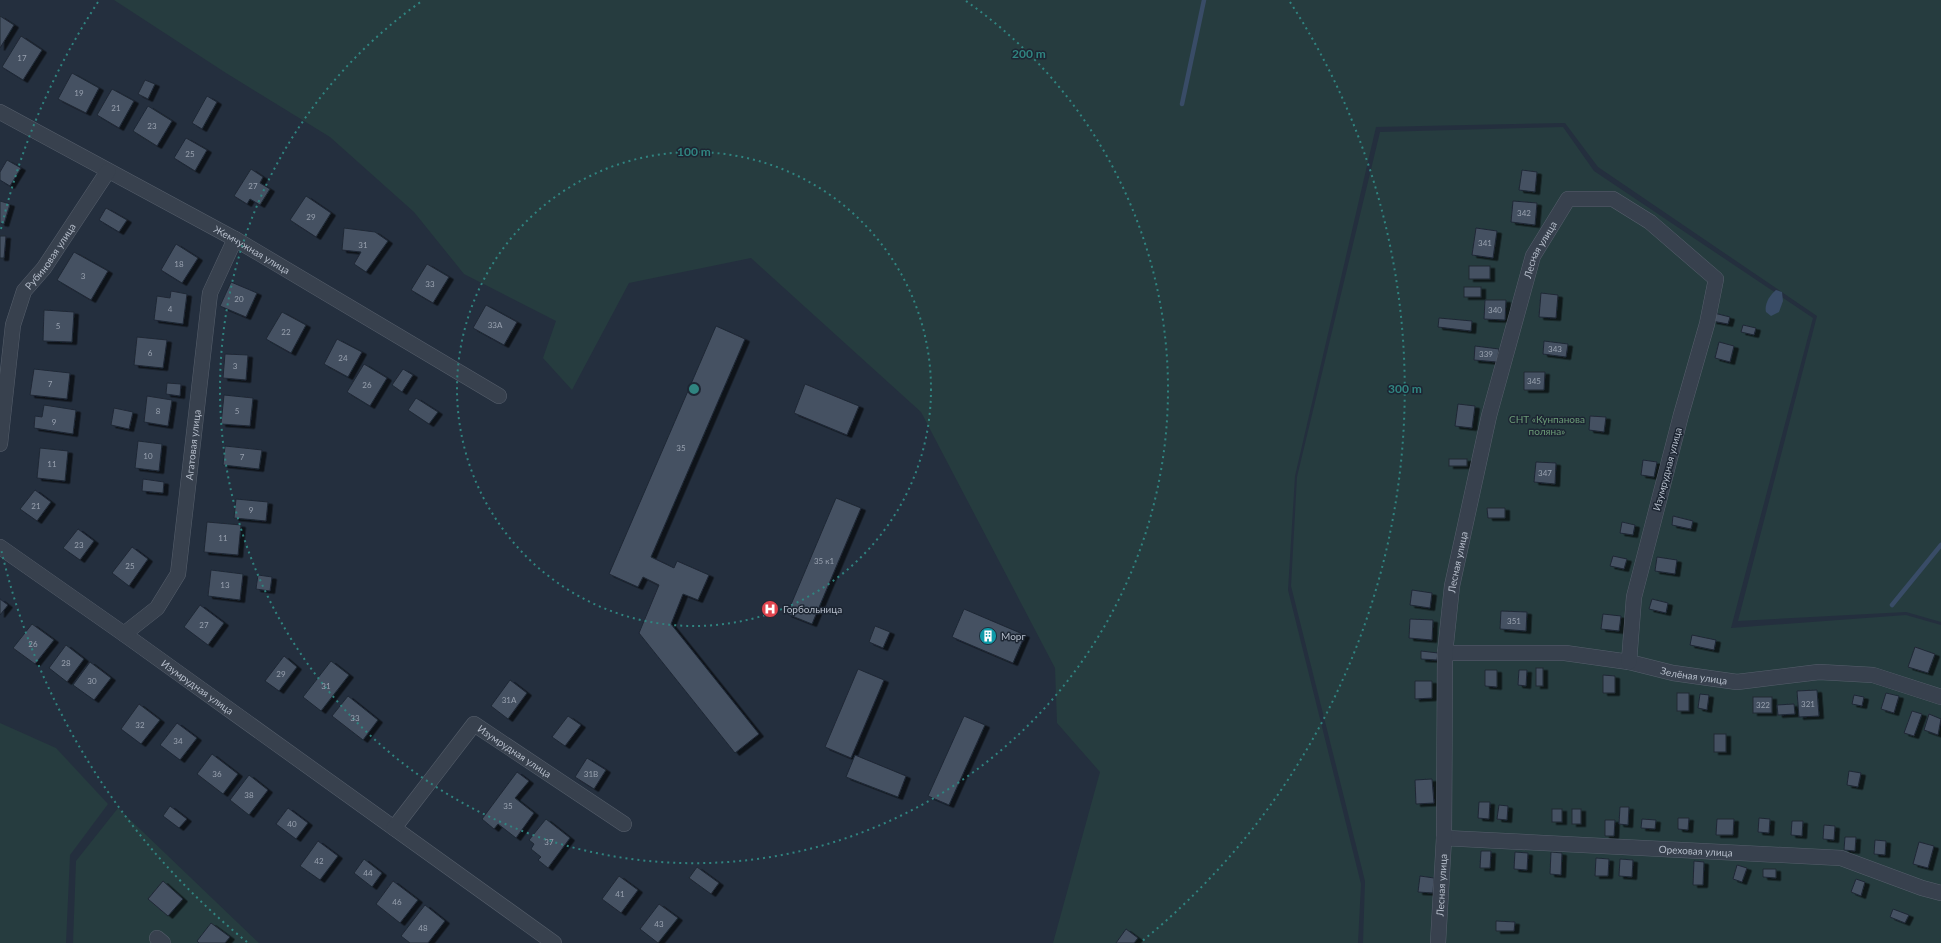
<svg xmlns="http://www.w3.org/2000/svg" width="1941" height="943" viewBox="0 0 1941 943" font-family="Lato,sans-serif">
	<style>
		.green { fill: #263c3f }
		.water { fill: #394c67 }
		.lines { fill: none; stroke-linecap: round; stroke-linejoin: round }
		.stream { stroke: #394c67; stroke-width: 4.5 }
		.building { fill: #455162; stroke: #1f2835; filter: url(#shadow) }
		.street-casing { stroke: #565f6c; stroke-width: 16 }
		.street { stroke: #38414e; stroke-width: 15 }
		.ring { fill: none; stroke: #308480; stroke-width: 2; stroke-dasharray: 2 4 }
		.labels { text-anchor: middle; stroke-width: 3; stroke-linejoin: round; paint-order: stroke }
		.number-label { font-size: 8px; fill: #98a1af }
		.street-label { font-size: 10px; fill: #b4bcc9; stroke: #1d2633 }
		.park-label { font-size: 10px; fill: #6b9a76; stroke: #1d2633 }
		.poi-label { font-size: 10px; fill: #b4bcc9; stroke: #1d2633; text-anchor: start }
		.centre { fill: #308480; stroke: #1d2633; stroke-width: 2 }
		.ring-label { font-size: 12px; text-anchor: middle; font-weight: bold; fill: #308480; stroke: #1d2633; stroke-width: 3; stroke-linejoin: round; paint-order: stroke }
	</style>
	<defs>
		<filter id="shadow"><feDropShadow dx="4.5" dy="2.5" stdDeviation="0" flood-color="#0009"/></filter>
	</defs>
	<rect width="100%" height="100%" fill="#242f3e"/>
	<g class="green">
		<polygon points="114,0 1941,0 1941,622 1906,612 1738,621 1817,316 1598,167 1565,123 1376,127 1295,476 1288,590 1361,884 1358,943 1053,943 1100,772 1057,723 1055,668 921,412 751,258 629,283 572,390 543,358 556,321 464,274 414,212 330,137 226,73"/>
		<polygon points="1563,127 1594,171 1813,318 1731,628 1906,615 1941,625 1941,943 1363,943 1365,881 1291,586 1297,477 1380,132"/>
		<polygon points="0,723 56,748 108,804 70,855 66,943 0,943"/>
		<polygon points="118,808 259,943 73,943 76,861"/>
	</g>
	<path class="water" d="M1776,290L1782,292L1783,301L1779,312L1771,316L1766,312C1764,304 1770,295 1776,290Z"/>
	<g class="lines">
		<g class="stream">
			<polyline points="1182,104 1204,0"/>
			<polyline points="1892,605 1941,545"/>
		</g>
	</g>
	<g class="building">
		<polygon points="0,16 14,25 0,48"/>
		<polygon points="21,36 42,50 23,80 2,67"/>
		<polygon points="72,73 99,88 86,113 58,99"/>
		<polygon points="145,80 155,84 148,99 138,94"/>
		<polygon points="112,89 134,101 119,128 97,115"/>
		<polygon points="207,96 217,102 202,129 192,123"/>
		<polygon points="148,106 172,121 157,146 133,131"/>
		<polygon points="186,138 207,150 195,171 174,158"/>
		<polygon points="7,160 21,168 10,186 0,180 0,172"/>
		<polygon points="251,169 263,177 260,183 270,189 260,205 250,199 247,204 234,196"/>
		<polygon points="1522,170 1537,172 1535,192 1519,190"/>
		<polygon points="306,196 331,213 316,237 290,220"/>
		<polygon points="0,201 10,204 4,224 0,223"/>
		<polygon points="1513,201 1537,203 1535,225 1511,222"/>
		<polygon points="106,208 127,220 119,232 99,220"/>
		<polygon points="344,228 375,232 388,241 366,272 354,264 361,252 342,250"/>
		<polygon points="1476,228 1497,231 1493,258 1472,255"/>
		<polygon points="0,236 6,236 4,258 0,258"/>
		<polygon points="176,244 198,258 182,283 161,270"/>
		<polygon points="74,252 108,271 91,300 57,280"/>
		<polygon points="427,264 449,277 433,303 411,290"/>
		<rect x="1469" y="266" width="21" height="13"/>
		<polygon points="231,282 257,293 246,317 220,306"/>
		<rect x="1464" y="287" width="17" height="10"/>
		<polygon points="171,291 187,294 183,324 154,320 157,296 170,298"/>
		<polygon points="1541,293 1558,295 1556,318 1539,317"/>
		<polygon points="1485,300 1506,300 1505,320 1484,319"/>
		<polygon points="486,305 517,322 504,345 473,328"/>
		<polygon points="44,310 74,312 72,342 43,341"/>
		<polygon points="282,312 306,325 291,353 266,339"/>
		<polygon points="1714,313 1730,317 1728,324 1712,321"/>
		<polygon points="1439,318 1472,321 1471,331 1438,327"/>
		<polygon points="1743,325 1756,328 1754,335 1741,332"/>
		<polygon points="716,326 745,339 651,557 674,568 677,561 709,575 698,600 683,594 671,624 759,734 735,753 639,633 659,585 643,577 638,587 609,574"/>
		<polygon points="137,337 167,340 163,368 134,365"/>
		<polygon points="337,339 362,352 348,377 324,364"/>
		<polygon points="1544,341 1568,344 1566,357 1543,354"/>
		<polygon points="1719,342 1734,346 1730,362 1715,358"/>
		<polygon points="1475,346 1499,349 1497,362 1474,360"/>
		<polygon points="225,354 248,355 246,380 223,378"/>
		<polygon points="364,364 387,378 370,406 347,392"/>
		<polygon points="34,369 70,373 67,399 30,395"/>
		<polygon points="403,369 413,375 402,392 392,385"/>
		<polygon points="1524,372 1545,372 1544,390 1524,390"/>
		<polygon points="167,383 181,384 180,396 166,394"/>
		<polygon points="805,384 859,406 847,435 794,413"/>
		<polygon points="224,395 253,398 250,426 221,424"/>
		<polygon points="147,396 172,400 168,426 144,422"/>
		<polygon points="416,398 438,412 429,424 408,410"/>
		<polygon points="1458,404 1475,406 1472,428 1455,426"/>
		<polygon points="44,405 76,410 73,434 34,428 35,416 42,417"/>
		<polygon points="114,408 133,412 129,429 111,425"/>
		<polygon points="1590,416 1606,417 1604,432 1589,430"/>
		<polygon points="138,441 162,444 159,471 135,468"/>
		<polygon points="225,446 262,450 259,469 223,465"/>
		<polygon points="40,448 68,451 65,481 37,478"/>
		<rect x="1449" y="459" width="18" height="7"/>
		<polygon points="1643,460 1657,462 1654,477 1641,475"/>
		<polygon points="1536,462 1556,463 1555,484 1534,482"/>
		<polygon points="143,479 164,482 163,493 142,491"/>
		<polygon points="35,490 51,502 37,521 20,509"/>
		<polygon points="836,498 861,508 812,624 787,614"/>
		<polygon points="236,499 268,502 266,521 234,518"/>
		<polygon points="1487,508 1505,508 1505,518 1488,518"/>
		<polygon points="1673,516 1693,521 1691,529 1672,525"/>
		<polygon points="207,522 241,525 238,555 204,552"/>
		<polygon points="1622,522 1635,525 1633,535 1620,533"/>
		<polygon points="78,529 94,541 80,560 63,548"/>
		<polygon points="132,547 148,559 129,586 112,573"/>
		<polygon points="1613,556 1627,559 1624,569 1610,566"/>
		<polygon points="1657,557 1677,560 1675,574 1655,571"/>
		<polygon points="211,570 243,574 240,600 208,596"/>
		<polygon points="258,575 272,577 270,591 256,589"/>
		<polygon points="1412,590 1432,593 1430,608 1410,605"/>
		<polygon points="0,599 8,605 0,615"/>
		<polygon points="1652,599 1668,603 1666,613 1649,609"/>
		<polygon points="200,605 224,623 208,645 184,627"/>
		<polygon points="964,609 1025,635 1013,663 952,637"/>
		<polygon points="1501,611 1527,612 1526,631 1500,629"/>
		<polygon points="1603,614 1621,616 1619,631 1601,629"/>
		<polygon points="1410,619 1433,620 1432,640 1409,638"/>
		<polygon points="32,624 54,640 35,664 13,648"/>
		<polygon points="875,626 890,632 883,648 869,642"/>
		<polygon points="1692,635 1716,640 1714,650 1690,645"/>
		<polygon points="66,645 84,659 67,682 49,668"/>
		<polygon points="1915,647 1935,654 1928,673 1908,667"/>
		<polygon points="1421,651 1438,653 1437,660 1421,659"/>
		<polygon points="284,656 297,667 279,691 265,681"/>
		<polygon points="331,661 349,675 321,711 303,697"/>
		<polygon points="90,662 111,678 94,700 73,685"/>
		<rect x="1536" y="668" width="7" height="18"/>
		<polygon points="858,669 884,680 851,758 825,747"/>
		<polygon points="1485,670 1497,670 1497,687 1485,686"/>
		<polygon points="1519,670 1527,670 1526,686 1518,685"/>
		<polygon points="1603,675 1615,676 1615,693 1603,693"/>
		<polygon points="510,680 527,693 508,719 491,706"/>
		<polygon points="1415,681 1432,681 1432,698 1415,699"/>
		<polygon points="1817,690 1819,716 1799,717 1797,691"/>
		<rect x="1677" y="693" width="12" height="18"/>
		<polygon points="1886,693 1899,696 1894,713 1881,709"/>
		<polygon points="1700,694 1709,695 1707,710 1698,708"/>
		<polygon points="1854,695 1864,697 1862,706 1852,704"/>
		<polygon points="348,696 378,720 363,740 332,716"/>
		<rect x="1753" y="697" width="19" height="16"/>
		<polygon points="139,704 160,720 141,744 121,729"/>
		<polygon points="1794,704 1795,714 1778,715 1777,705"/>
		<polygon points="1912,711 1922,714 1914,736 1904,733"/>
		<polygon points="1929,714 1941,719 1938,735 1924,730"/>
		<polygon points="568,716 581,725 565,746 552,737"/>
		<polygon points="964,716 985,725 949,805 928,796"/>
		<polygon points="177,723 197,738 180,760 160,745"/>
		<rect x="1714" y="734" width="12" height="18"/>
		<polygon points="212,754 238,774 223,794 197,774"/>
		<polygon points="855,755 906,776 898,797 846,777"/>
		<polygon points="587,758 606,770 594,789 575,777"/>
		<polygon points="1849,771 1861,773 1858,787 1847,785"/>
		<polygon points="517,772 529,781 515,798 534,813 516,838 498,824 494,829 482,819"/>
		<polygon points="249,775 268,790 249,815 230,800"/>
		<polygon points="1432,779 1434,803 1416,804 1415,780"/>
		<polygon points="1479,802 1490,802 1489,819 1478,818"/>
		<polygon points="1499,805 1508,806 1507,820 1497,819"/>
		<polygon points="170,806 187,819 179,828 163,816"/>
		<polygon points="1620,807 1629,807 1628,825 1619,824"/>
		<polygon points="288,808 308,823 296,839 276,824"/>
		<rect x="1552" y="809" width="10" height="13"/>
		<rect x="1572" y="809" width="9" height="15"/>
		<polygon points="1678,818 1689,818 1688,830 1678,829"/>
		<polygon points="1759,818 1770,819 1769,833 1758,832"/>
		<polygon points="546,819 570,838 548,868 538,860 541,857 531,849 534,844 529,840"/>
		<polygon points="1642,819 1656,820 1655,829 1641,828"/>
		<polygon points="1717,819 1734,819 1733,835 1716,835"/>
		<polygon points="1605,820 1615,820 1614,836 1605,836"/>
		<polygon points="1792,821 1803,821 1802,836 1791,835"/>
		<polygon points="1824,825 1835,826 1834,840 1823,839"/>
		<polygon points="1845,837 1856,837 1855,851 1844,850"/>
		<polygon points="1875,840 1886,841 1885,855 1874,854"/>
		<polygon points="318,841 338,856 320,880 300,866"/>
		<polygon points="1919,842 1934,846 1928,868 1913,864"/>
		<polygon points="1481,851 1491,851 1490,868 1480,868"/>
		<polygon points="1515,852 1528,853 1527,870 1514,869"/>
		<polygon points="1551,852 1562,853 1561,875 1550,874"/>
		<polygon points="1596,858 1609,859 1608,876 1595,876"/>
		<polygon points="364,859 382,873 372,887 354,873"/>
		<polygon points="1620,859 1633,860 1632,877 1619,876"/>
		<polygon points="1694,861 1704,862 1703,885 1693,885"/>
		<polygon points="1737,865 1747,868 1742,882 1733,879"/>
		<polygon points="697,867 719,883 711,894 689,878"/>
		<polygon points="1763,869 1776,869 1776,878 1763,877"/>
		<polygon points="619,876 638,890 621,913 602,899"/>
		<polygon points="1420,876 1434,878 1433,893 1418,892"/>
		<polygon points="1856,879 1865,882 1861,896 1851,892"/>
		<polygon points="163,881 183,899 168,916 148,899"/>
		<polygon points="393,881 418,900 400,923 376,904"/>
		<polygon points="659,904 678,918 658,943 640,929"/>
		<polygon points="425,905 445,921 428,943 410,943 401,936"/>
		<polygon points="1893,909 1909,915 1905,923 1890,917"/>
		<polygon points="1496,921 1515,922 1514,931 1496,931"/>
		<polygon points="211,923 230,937 225,943 199,943 197,941"/>
		<polygon points="1126,929 1138,938 1134,943 1116,943"/>
	</g>
	<g class="lines">
		<g class="street-casing">
			<g id="street">
				<path id="s1" d="M0,112L235,239L499,396"/>
				<path id="s2" d="M0,444L13,325L24,291L44,268L108,171"/>
				<path id="s3" d="M0,547L124,634L554,943"/>
				<path id="s4" d="M124,634L157,608L178,574L210,293L235,239"/>
				<path id="s5" d="M1445,653H1565L1629,662L1673,673L1737,682L1819,672L1873,675L1941,697"/>
				<path id="s6" d="M394,828L474,724L624,824"/>
				<path id="s7" d="M1444,838L1841,858L1922,888L1941,893"/>
				<polyline points="157,938 163,943"/>
				<path id="s8" d="M1438,943L1444,838L1445,653L1452,586L1489,416L1533,256L1568,199H1613L1650,222L1716,279L1707,324L1681,415L1634,597L1629,662"/>
			</g>
		</g>
		<use href="#street" class="street"/>
	</g>
	<g class="ring">
		<circle cx="694" cy="389" r="237"/>
		<path d="M966 1A474 474 0 1 1 422 1"/>
		<path d="M247 942A711 711 0 0 1 1 549M1 229A711 711 0 0 1 98 2M1290 2A711 711 0 0 1 1141 942"/>
	</g>
	<defs>
		<g id="hospital-disc" transform="scale(0.9)"><circle r="9.5" fill="#e0444e" stroke="#1d2633"/><path d="M-5-5h3v3.5h4V-5h3V5h-3V1.5h-4V5h-3Z" fill="#fff"/></g>
		<g id="building-disc" transform="scale(0.9)"><circle r="9.5" fill="#0f9aa8" stroke="#1d2633"/><path d="M-4-6H4V6H1V3H-1V6H-4ZM-2.5-4.3h1.7v1.8h-1.7ZM.8-4.3h1.7v1.8H.8ZM-2.5-1h1.7V.8h-1.7ZM.8-1h1.7V.8H.8Z" fill="#fff"/></g>
	</defs>
	<g fill-rule="evenodd">
		<use href="#hospital-disc" x="770" y="609"/>
		<use href="#building-disc" x="988" y="636"/>
	</g>
	<g class="labels">
		<g class="number-label">
			<text x="22" y="61">17</text>
			<text x="79" y="96">19</text>
			<text x="116" y="111">21</text>
			<text x="152" y="129">23</text>
			<text x="190" y="157">25</text>
			<text x="253" y="189">27</text>
			<text x="1524" y="216">342</text>
			<text x="311" y="220">29</text>
			<text x="1485" y="246">341</text>
			<text x="363" y="248">31</text>
			<text x="179" y="267">18</text>
			<text x="83" y="279">3</text>
			<text x="430" y="287">33</text>
			<text x="239" y="302">20</text>
			<text x="170" y="312">4</text>
			<text x="1495" y="313">340</text>
			<text x="495" y="328">33А</text>
			<text x="58" y="329">5</text>
			<text x="286" y="335">22</text>
			<text x="1555" y="352">343</text>
			<text x="150" y="356">6</text>
			<text x="1486" y="357">339</text>
			<text x="343" y="361">24</text>
			<text x="235" y="369">3</text>
			<text x="1534" y="384">345</text>
			<text x="50" y="387">7</text>
			<text x="367" y="388">26</text>
			<text x="158" y="414">8</text>
			<text x="237" y="414">5</text>
			<text x="54" y="425">9</text>
			<text x="681" y="451">35</text>
			<text x="148" y="459">10</text>
			<text x="242" y="460">7</text>
			<text x="52" y="467">11</text>
			<text x="1545" y="476">347</text>
			<text x="36" y="509">21</text>
			<text x="251" y="513">9</text>
			<text x="223" y="541">11</text>
			<text x="79" y="548">23</text>
			<text x="824" y="564">35 к1</text>
			<text x="130" y="569">25</text>
			<text x="225" y="588">13</text>
			<text x="1514" y="624">351</text>
			<text x="204" y="628">27</text>
			<text x="33" y="647">26</text>
			<text x="66" y="666">28</text>
			<text x="281" y="677">29</text>
			<text x="92" y="684">30</text>
			<text x="326" y="689">31</text>
			<text x="509" y="703">31А</text>
			<text x="1808" y="707">321</text>
			<text x="1763" y="708">322</text>
			<text x="355" y="721">33</text>
			<text x="140" y="728">32</text>
			<text x="178" y="744">34</text>
			<text x="217" y="777">36</text>
			<text x="591" y="777">31В</text>
			<text x="249" y="798">38</text>
			<text x="508" y="809">35</text>
			<text x="292" y="827">40</text>
			<text x="549" y="845">37</text>
			<text x="319" y="864">42</text>
			<text x="368" y="876">44</text>
			<text x="620" y="897">41</text>
			<text x="397" y="905">46</text>
			<text x="659" y="927">43</text>
			<text x="423" y="931">48</text>
		</g>
		<g class="street-label">
			<text dy="4" stroke="none"><textPath href="#s1" startOffset="287">Жемчужная улица</textPath></text>
			<text dy="4" stroke="none"><textPath href="#s8" startOffset="706">Лесная улица</textPath></text>
			<text dy="4" stroke="none"><textPath href="#s2" startOffset="199">Рубиновая улица</textPath></text>
			<text dy="4" stroke="none"><textPath href="#s4" startOffset="212">Агатовая улица</textPath></text>
			<text transform="translate(1667 469) rotate(-75)" y="4">Изумрудная улица</text>
			<text dy="4" stroke="none"><textPath href="#s8" startOffset="382">Лесная улица</textPath></text>
			<text dy="4" stroke="none"><textPath href="#s5" startOffset="251">Зелёная улица</textPath></text>
			<text dy="4" stroke="none"><textPath href="#s3" startOffset="242">Изумрудная улица</textPath></text>
			<text dy="4" stroke="none"><textPath href="#s6" startOffset="180">Изумрудная улица</textPath></text>
			<text dy="4" stroke="none"><textPath href="#s7" startOffset="252">Ореховая улица</textPath></text>
			<text dy="4" stroke="none"><textPath href="#s8" startOffset="58">Лесная улица</textPath></text>
		</g>
		<g class="park-label">
			<text x="1547" y="423">СНТ «Кунпанова<tspan x="1547" dy="12">поляна»</tspan></text>
		</g>
		<g class="poi-label">
			<text x="783" y="613">Горбольница</text>
			<text x="1001" y="640">Морг</text>
		</g>
	</g>
	<circle cx="694" cy="389" r="6" class="centre"/>
	<g class="ring-label">
		<text x="1029" y="58">200 m</text>
		<text x="694" y="156">100 m</text>
		<text x="1405" y="393">300 m</text>
	</g>
</svg>
